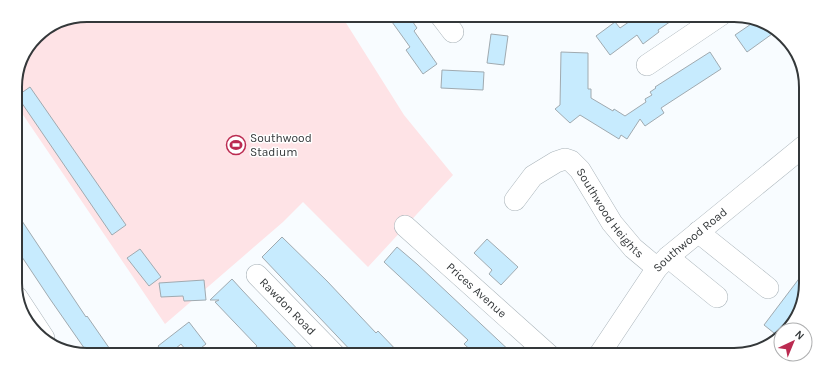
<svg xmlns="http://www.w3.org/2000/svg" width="821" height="370" viewBox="0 0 821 370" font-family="Karla,sans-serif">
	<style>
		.green { fill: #fee3e6 }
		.building { fill: #c7ebfe; stroke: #a0aab0 }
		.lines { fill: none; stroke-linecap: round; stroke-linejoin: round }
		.minor-casing { stroke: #aab4ba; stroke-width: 22 }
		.minor { stroke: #fff; stroke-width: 21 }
		.labels { text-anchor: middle; stroke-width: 3; stroke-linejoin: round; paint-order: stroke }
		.poi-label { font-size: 12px; fill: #34383a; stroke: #fff; text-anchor: start }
		.street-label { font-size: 12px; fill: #34383a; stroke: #fff }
		.rim { fill: none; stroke: #34383a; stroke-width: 2 }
	</style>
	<rect width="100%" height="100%" fill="#f8fcff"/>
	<polygon class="green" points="87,15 341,15 404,115 453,175 368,267 303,202 283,222 165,324 15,103 15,82 23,55 39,33"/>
	<g class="building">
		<polygon points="387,15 408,15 417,28 414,31 437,64 423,74 406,50 410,47"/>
		<polygon points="639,15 680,15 658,30 659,32 643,44 637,35 610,55 596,36 615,22 620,28"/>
		<polygon points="757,20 763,22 772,34 747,52 735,35"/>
		<polygon points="491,34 508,36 504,65 487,63"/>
		<polygon points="561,52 588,53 588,89 591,89 591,98 613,111 614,109 625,116 646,102 645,99 652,95 650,92 656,88 655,87 710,52 721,69 661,108 664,113 645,126 640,119 627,139 621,135 619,139 580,115 570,123 555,109 560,105"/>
		<polygon points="442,70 484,72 483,90 441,88"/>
		<polygon points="30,87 126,225 112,235 17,96"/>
		<polygon points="16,212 86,317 87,316 114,355 89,355 50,299 16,248"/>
		<polygon points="282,237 327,281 376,333 378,331 401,355 355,355 262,257"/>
		<polygon points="487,239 518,267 501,285 489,274 492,270 474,253"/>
		<polygon points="397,247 417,264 514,355 476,355 464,344 468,340 384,262"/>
		<polygon points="140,249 161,277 149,286 127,258"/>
		<polygon points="801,276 801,310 784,330 781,330 781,334 779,337 764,325"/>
		<polygon points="232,279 242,290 303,355 247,355 257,346 215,302 219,300 210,300"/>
		<polygon points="204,280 206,300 184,301 183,296 161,297 159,283"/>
		<polygon points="189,322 206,344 192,355 190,355 181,344 168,355 165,355 158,346"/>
	</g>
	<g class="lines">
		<g class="minor-casing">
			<g id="minor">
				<polyline points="440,15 453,32"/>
				<polyline points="647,65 721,15"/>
				<path id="s1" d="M515,200L533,176L556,162L565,159L571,161L580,170L612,223L633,248L657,268"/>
				<path id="s2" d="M405,226L549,355"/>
				<polyline points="698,232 768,288"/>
				<polyline points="668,257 717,297"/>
				<path id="s3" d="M257,275L335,355"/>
				<polyline points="17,297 44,338"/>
				<path id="s4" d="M599,355L657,268L668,257L804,146"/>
			</g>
		</g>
		<use href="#minor" class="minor"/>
	</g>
	<defs>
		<g id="stadium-ring" transform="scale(1)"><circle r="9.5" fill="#fff" stroke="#bb2b51" stroke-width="1.5"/><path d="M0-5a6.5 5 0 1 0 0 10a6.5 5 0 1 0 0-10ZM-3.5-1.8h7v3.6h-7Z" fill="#bb2b51"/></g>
	</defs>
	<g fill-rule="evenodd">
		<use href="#stadium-ring" x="236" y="145"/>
	</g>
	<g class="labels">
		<g class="poi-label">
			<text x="250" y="142">Southwood<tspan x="250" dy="14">Stadium</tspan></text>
		</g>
		<g class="street-label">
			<text dy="4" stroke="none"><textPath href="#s1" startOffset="138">Southwood Heights</textPath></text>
			<text dy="4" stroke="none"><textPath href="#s4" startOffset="148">Southwood Road</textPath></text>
			<text dy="4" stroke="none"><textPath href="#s2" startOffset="96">Prices Avenue</textPath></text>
			<text dy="4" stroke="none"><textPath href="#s3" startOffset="44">Rawdon Road</textPath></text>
		</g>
	</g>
	<path d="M0 0H821V370H0ZM87 22H734A65 65 0 0 1 799 87V283A65 65 0 0 1 734 348H87A65 65 0 0 1 22 283V87A65 65 0 0 1 87 22Z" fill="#fff" fill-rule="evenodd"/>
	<path class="rim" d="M87 22H734A65 65 0 0 1 799 87V283A65 65 0 0 1 734 348H87A65 65 0 0 1 22 283V87A65 65 0 0 1 87 22Z"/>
	<g transform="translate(793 342) rotate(44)"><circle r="19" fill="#ffffff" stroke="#aeafb0"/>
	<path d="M0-3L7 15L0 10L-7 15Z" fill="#bb2b51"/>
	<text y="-6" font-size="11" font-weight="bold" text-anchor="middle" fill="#34383a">N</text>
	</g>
</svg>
